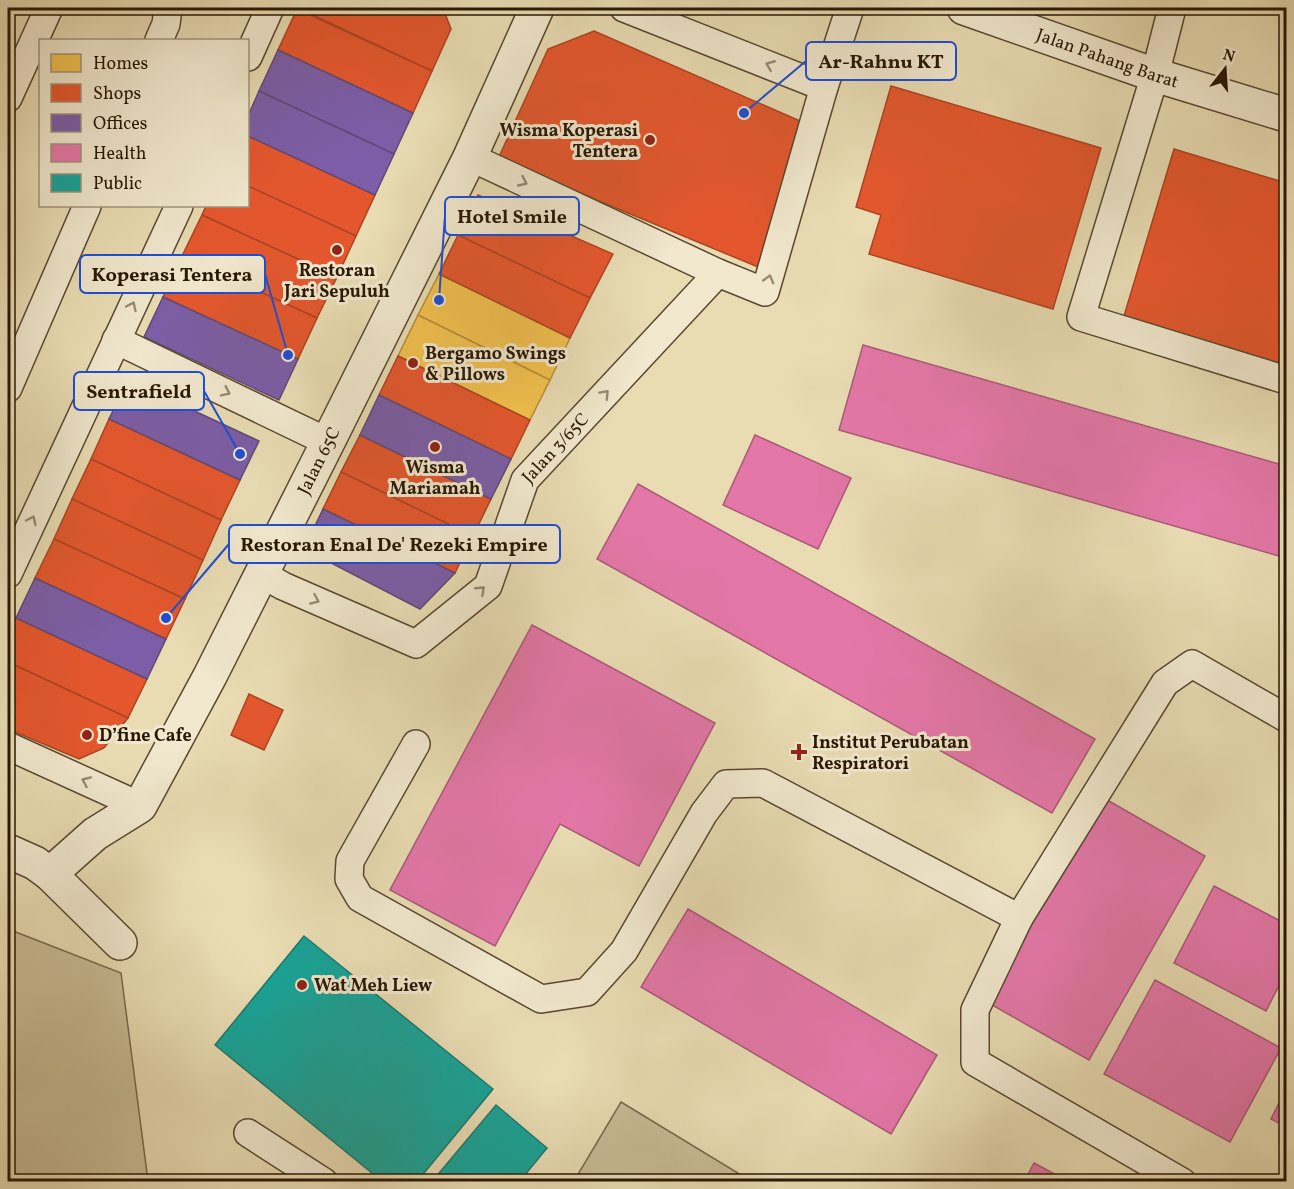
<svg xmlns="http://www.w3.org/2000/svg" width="1294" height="1189" viewBox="0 0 1294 1189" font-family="Vollkorn,serif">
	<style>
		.green { fill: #c8bb95; stroke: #78694d; stroke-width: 1.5 }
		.homes { fill: #f2c14e; stroke: #b68e38; stroke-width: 1.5 }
		.shops { fill: #e4572e; stroke: #ac4422; stroke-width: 1.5 }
		.offices { fill: #7b5ea7; stroke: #624976; stroke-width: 1.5 }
		.health { fill: #e377a8; stroke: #ab5a77; stroke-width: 1.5 }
		.public { fill: #17a398; stroke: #1c796c; stroke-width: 1.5 }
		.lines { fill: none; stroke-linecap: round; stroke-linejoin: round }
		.service-casing { stroke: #594830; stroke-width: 30 }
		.minor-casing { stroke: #594830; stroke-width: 36 }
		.service { stroke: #f1e8ce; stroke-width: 27 }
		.minor { stroke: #f1e8ce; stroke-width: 33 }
		.oneway { stroke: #978a74 }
		.poi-dot { fill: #8f2418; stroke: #f1e8ce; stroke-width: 2 }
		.labels { text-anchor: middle; stroke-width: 6; stroke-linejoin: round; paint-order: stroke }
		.street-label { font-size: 18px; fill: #291705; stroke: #f1e8ce }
		.poi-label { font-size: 18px; font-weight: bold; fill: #291705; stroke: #f1e8ce; text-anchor: start }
		.leader { fill: none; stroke: #1d4ed8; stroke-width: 2 }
		.callout-dot { fill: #1d4ed8; stroke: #f1e8ce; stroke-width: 2 }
		.callout { fill: #f1e8ce; stroke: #1d4ed8; stroke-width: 2 }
		.callout-label { font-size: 20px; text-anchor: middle; font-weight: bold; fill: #291705 }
	</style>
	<rect width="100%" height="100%" fill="#e9dcb3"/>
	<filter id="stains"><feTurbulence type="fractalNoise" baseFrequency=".00333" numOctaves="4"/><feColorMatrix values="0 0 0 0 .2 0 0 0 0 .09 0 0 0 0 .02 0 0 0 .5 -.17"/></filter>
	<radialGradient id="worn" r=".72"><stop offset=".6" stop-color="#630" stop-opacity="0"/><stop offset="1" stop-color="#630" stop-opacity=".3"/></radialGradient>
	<g class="green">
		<polygon points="8,929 121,973 148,1181 8,1181"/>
		<polygon points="621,1102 751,1181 574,1181"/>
	</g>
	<g class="homes">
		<polygon points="439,274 570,338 550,380 418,315"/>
		<polygon points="418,315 550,380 530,420 398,356"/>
	</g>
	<g class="shops">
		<polygon points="298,8 443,8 451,29 432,71"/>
		<polygon points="297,9 432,71 413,113 278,50"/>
		<polygon points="594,31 800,121 758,267 498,159 548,49"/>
		<polygon points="891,86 1101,148 1053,309 869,254 881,215 856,207"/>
		<polygon points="248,136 375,195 356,236 248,186"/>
		<polygon points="1174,149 1286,183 1286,365 1124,316"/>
		<polygon points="248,186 356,236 337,277 202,215 206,206 248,206"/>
		<polygon points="478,195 613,254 590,298 458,235"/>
		<polygon points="202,215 337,277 317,318 182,256"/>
		<polygon points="458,235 590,298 570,338 439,274"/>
		<polygon points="182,256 317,318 298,359 163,297"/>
		<polygon points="398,356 530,420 511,459 379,395"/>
		<polygon points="109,419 240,480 221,520 91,459"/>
		<polygon points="360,435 491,499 473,536 341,472"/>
		<polygon points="91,459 221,520 203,560 72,499"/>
		<polygon points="341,472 473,536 455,573 323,509"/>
		<polygon points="72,499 203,560 185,599 54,539"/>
		<polygon points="54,539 185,599 166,639 35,578"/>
		<polygon points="16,618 147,679 128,718 8,662 8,637"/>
		<polygon points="8,662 128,718 104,748 79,759 8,729"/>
		<polygon points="249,694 283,710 264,750 231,735"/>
	</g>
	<g class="offices">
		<polygon points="278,50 413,113 394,154 259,91"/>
		<polygon points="259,91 394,154 375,195 248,136 248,116"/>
		<polygon points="163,297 298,359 279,400 144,337"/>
		<polygon points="128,380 259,441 240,480 109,419"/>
		<polygon points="379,395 511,459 491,499 360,435"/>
		<polygon points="323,509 455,573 420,609 304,549"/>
		<polygon points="35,578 166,639 147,679 16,618"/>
	</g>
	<g class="health">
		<polygon points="863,345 1286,466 1286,558 839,430"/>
		<polygon points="755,435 851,478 818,549 723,505"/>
		<polygon points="638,484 1095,739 1052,813 597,559"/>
		<polygon points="532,625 715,723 639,866 560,824 495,946 390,890"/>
		<polygon points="1102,797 1205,856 1089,1060 985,1001"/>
		<polygon points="1214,886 1286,924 1286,972 1266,1011 1174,963"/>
		<polygon points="688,909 937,1055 891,1134 641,987"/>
		<polygon points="1155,980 1281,1048 1230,1142 1104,1074"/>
		<polygon points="1286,1089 1286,1127 1271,1119"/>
		<polygon points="1034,1163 1069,1182 1024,1182"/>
	</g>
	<g class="public">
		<polygon points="304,936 493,1089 420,1178 424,1182 383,1182 215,1045"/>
		<polygon points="496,1105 547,1148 519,1182 439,1182 435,1178"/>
	</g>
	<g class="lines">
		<g class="service-casing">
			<g id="service">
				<polyline points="624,8 824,87"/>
				<polyline points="1172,8 1155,75 1081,317 1286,380"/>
				<polyline points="159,40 166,24 168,8"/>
				<polyline points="248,57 270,8"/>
				<polyline points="8,98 49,8"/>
				<polyline points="470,157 718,273 765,292 824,87 850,8"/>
				<polyline points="116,340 328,442"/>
				<polyline points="8,388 87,206"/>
				<polyline points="8,574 179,206"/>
				<path id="s1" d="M262,574L283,586L416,644L488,586L525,480L718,273"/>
				<polyline points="416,744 350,861 349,879 360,898 541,999 587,992 624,951 704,813 726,784 763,783 1019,918"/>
				<polyline points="8,746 140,806"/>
				<polyline points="248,1133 324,1182"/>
				<polyline points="1182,1182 975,1062 975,1010 1019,918 1165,683 1192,664 1286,718"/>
			</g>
		</g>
		<g class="minor-casing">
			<g id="minor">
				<path id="s2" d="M964,8L1155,75L1286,115"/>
				<polyline points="8,851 35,863 50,874 120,943"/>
				<path id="s3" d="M50,874L95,834L140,806L210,676L328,442L470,157L537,8"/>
			</g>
		</g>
		<use href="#service" class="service"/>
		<use href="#minor" class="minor"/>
	</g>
	<defs><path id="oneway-chevron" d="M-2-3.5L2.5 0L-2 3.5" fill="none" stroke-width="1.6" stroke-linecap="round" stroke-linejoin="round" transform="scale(1.5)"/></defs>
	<g class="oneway">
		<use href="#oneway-chevron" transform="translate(770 65) rotate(-158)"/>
		<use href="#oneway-chevron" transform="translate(523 182) rotate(25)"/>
		<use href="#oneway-chevron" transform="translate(769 279) rotate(-74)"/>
		<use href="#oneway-chevron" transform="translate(132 306) rotate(-65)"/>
		<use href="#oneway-chevron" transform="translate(226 392) rotate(26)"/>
		<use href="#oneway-chevron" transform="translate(605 394) rotate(-47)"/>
		<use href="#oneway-chevron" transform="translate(32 520) rotate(-65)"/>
		<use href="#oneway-chevron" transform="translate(481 590) rotate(-43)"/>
		<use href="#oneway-chevron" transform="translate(315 600) rotate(24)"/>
		<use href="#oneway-chevron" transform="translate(86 781) rotate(-156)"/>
	</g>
	<g class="poi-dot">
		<circle cx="650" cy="140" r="6"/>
		<circle cx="337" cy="250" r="6"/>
		<circle cx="413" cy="363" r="6"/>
		<circle cx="435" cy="447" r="6"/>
		<circle cx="87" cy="735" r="6"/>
		<path d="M796 743h6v6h6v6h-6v6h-6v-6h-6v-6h6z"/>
		<circle cx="302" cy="985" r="6"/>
	</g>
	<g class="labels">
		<g class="street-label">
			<text dy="6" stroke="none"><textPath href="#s2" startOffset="152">Jalan Pahang Barat</textPath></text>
			<text dy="6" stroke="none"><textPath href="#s1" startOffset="418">Jalan 3/65C</textPath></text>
			<text dy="6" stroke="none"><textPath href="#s3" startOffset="502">Jalan 65C</textPath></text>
		</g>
		<g class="poi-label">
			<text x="638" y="136" text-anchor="end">Wisma Koperasi<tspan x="638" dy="21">Tentera</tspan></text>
			<text x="337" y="276" text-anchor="middle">Restoran<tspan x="337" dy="21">Jari Sepuluh</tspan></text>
			<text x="425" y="359">Bergamo Swings<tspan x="425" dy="21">&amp; Pillows</tspan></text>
			<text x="435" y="473" text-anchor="middle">Wisma<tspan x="435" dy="21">Mariamah</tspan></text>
			<text x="99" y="741">D’fine Cafe</text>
			<text x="812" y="748">Institut Perubatan<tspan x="812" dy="21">Respiratori</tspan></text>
			<text x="314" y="991">Wat Meh Liew</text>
		</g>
	</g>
	<path class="leader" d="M744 113L806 61M439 300L445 216M288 355L265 274M240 454L204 391M166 618L229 544"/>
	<g class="callout-dot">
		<circle cx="744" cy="113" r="6"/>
		<circle cx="439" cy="300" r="6"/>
		<circle cx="288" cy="355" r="6"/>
		<circle cx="240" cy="454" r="6"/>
		<circle cx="166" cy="618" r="6"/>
	</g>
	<g class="callout">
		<rect x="806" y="42" width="150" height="38" rx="6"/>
		<rect x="445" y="197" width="134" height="38" rx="6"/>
		<rect x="80" y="255" width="185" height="38" rx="6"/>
		<rect x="74" y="372" width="130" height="38" rx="6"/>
		<rect x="229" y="525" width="331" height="38" rx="6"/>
	</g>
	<g class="callout-label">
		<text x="881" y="68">Ar-Rahnu KT</text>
		<text x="512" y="223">Hotel Smile</text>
		<text x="172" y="281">Koperasi Tentera</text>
		<text x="139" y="398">Sentrafield</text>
		<text x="394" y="551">Restoran Enal De' Rezeki Empire</text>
	</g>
	<rect width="1294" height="1189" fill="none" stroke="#e9dcb3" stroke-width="30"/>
	<rect x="9" y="9" width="1276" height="1171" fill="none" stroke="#291705" stroke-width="3"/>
	<rect x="15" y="15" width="1264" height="1159" fill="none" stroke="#291705" stroke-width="1.5"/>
	<rect x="39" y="39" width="210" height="168" fill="#f1e8ce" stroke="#a1947e" stroke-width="1.5"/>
	<rect x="51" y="54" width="30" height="18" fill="#f2c14e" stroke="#a1947e" stroke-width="1.5"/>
	<text x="93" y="69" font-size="18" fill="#291705">Homes</text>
	<rect x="51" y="84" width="30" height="18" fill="#e4572e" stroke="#a1947e" stroke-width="1.5"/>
	<text x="93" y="99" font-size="18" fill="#291705">Shops</text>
	<rect x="51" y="114" width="30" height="18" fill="#7b5ea7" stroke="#a1947e" stroke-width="1.5"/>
	<text x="93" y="129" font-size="18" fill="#291705">Offices</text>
	<rect x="51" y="144" width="30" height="18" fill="#e377a8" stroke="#a1947e" stroke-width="1.5"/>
	<text x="93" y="159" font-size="18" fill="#291705">Health</text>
	<rect x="51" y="174" width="30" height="18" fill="#17a398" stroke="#a1947e" stroke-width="1.5"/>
	<text x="93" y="189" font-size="18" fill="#291705">Public</text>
	<g transform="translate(1225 69) rotate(17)" stroke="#f1e8ce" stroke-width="4.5" paint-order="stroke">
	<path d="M0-4.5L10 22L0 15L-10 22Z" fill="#291705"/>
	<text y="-9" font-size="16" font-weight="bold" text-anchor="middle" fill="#291705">N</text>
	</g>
	<rect width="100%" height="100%" filter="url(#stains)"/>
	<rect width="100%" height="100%" fill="url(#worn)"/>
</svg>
